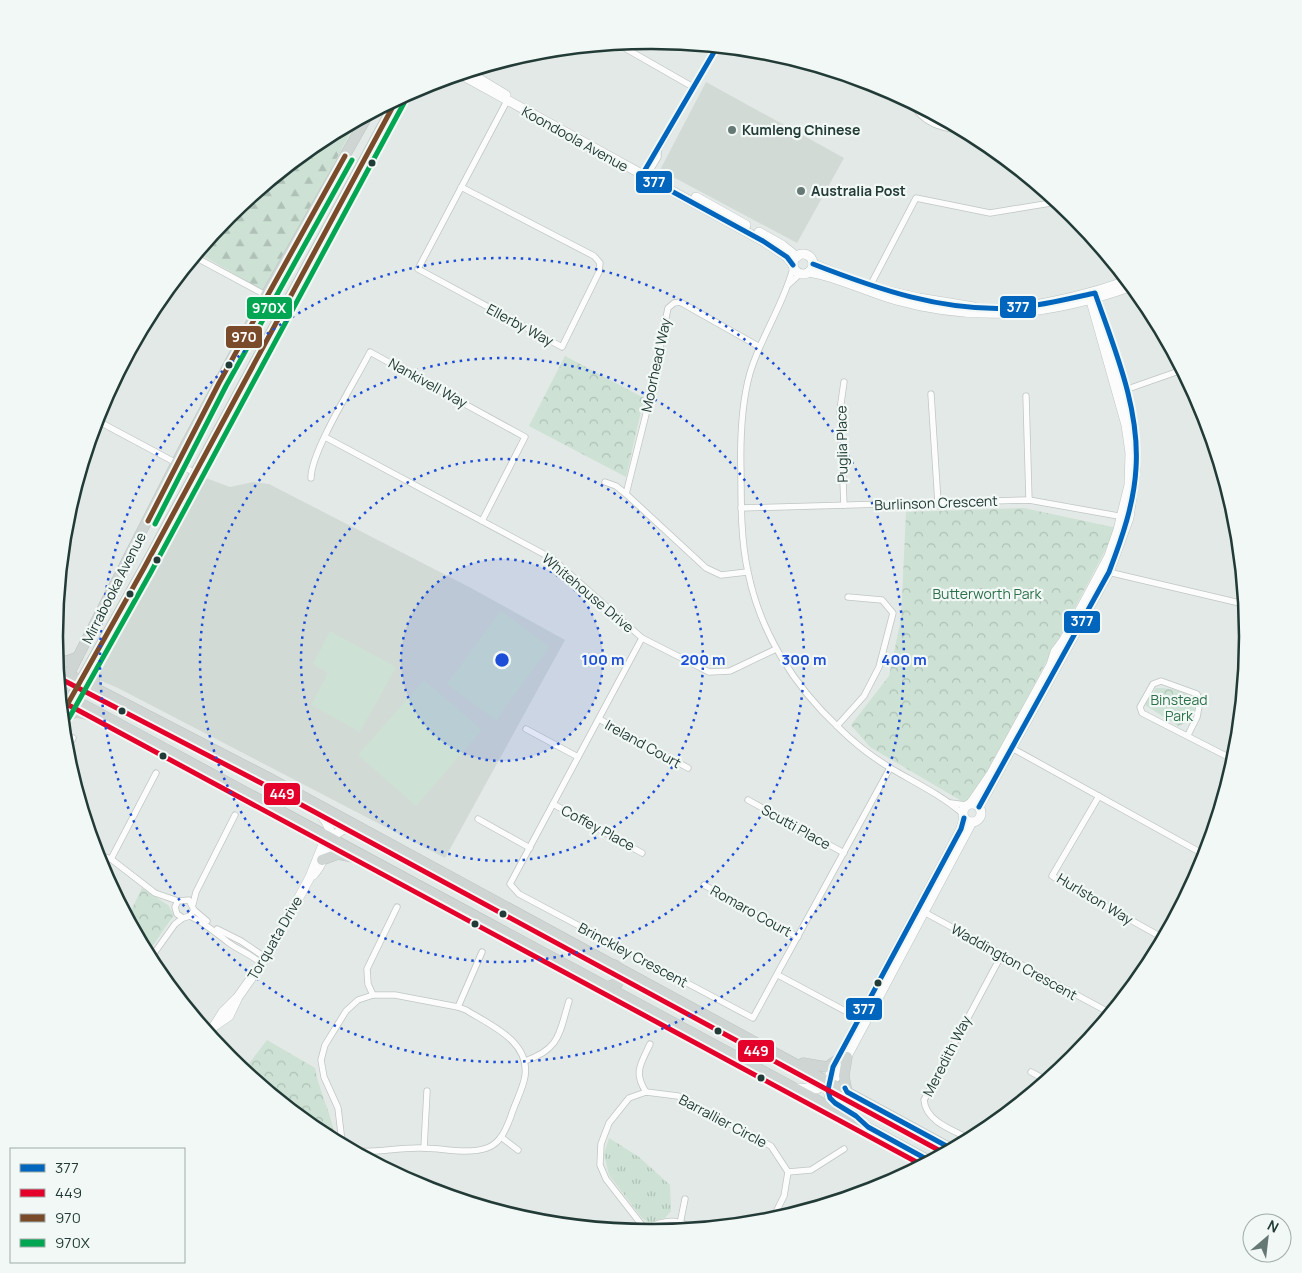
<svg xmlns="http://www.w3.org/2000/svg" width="1302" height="1273" viewBox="0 0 1302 1273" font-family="Manrope,sans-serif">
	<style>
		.built { fill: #d2dad6 }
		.grass { fill: url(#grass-tufts) }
		.forest { fill: url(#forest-firs) }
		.park { fill: url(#park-crowns) }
		.pitch { fill: #cde1d4 }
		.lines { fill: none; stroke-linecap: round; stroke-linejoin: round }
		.street-casing { stroke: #c0c6c3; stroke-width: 7 }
		.secondary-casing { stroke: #bfc6c4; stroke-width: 10 }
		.primary-casing { stroke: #bcc5c3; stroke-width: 11 }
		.street { stroke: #fbfcfb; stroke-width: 5.5 }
		.secondary { stroke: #fbfcfb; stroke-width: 9 }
		.primary { stroke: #ced5d3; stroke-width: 10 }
		.bus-1-casing { stroke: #f2f8f5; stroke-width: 9 }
		.bus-2-casing { stroke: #f2f8f5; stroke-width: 9 }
		.bus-3-casing { stroke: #f2f8f5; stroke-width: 9 }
		.bus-4-casing { stroke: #f2f8f5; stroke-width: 9 }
		.bus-1 { stroke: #0065bd; stroke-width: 5 }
		.bus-2 { stroke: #e4002b; stroke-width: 5 }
		.bus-3 { stroke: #7a4b2a; stroke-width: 5 }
		.bus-4 { stroke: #00a651; stroke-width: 5 }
		.ring { fill: none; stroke: #1d4ed8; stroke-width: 2.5; stroke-dasharray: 2.5 5 }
		.poi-dot { fill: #667874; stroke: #f2f8f5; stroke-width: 2 }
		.bus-dot { fill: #223b36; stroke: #f2f8f5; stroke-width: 2 }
		.labels { text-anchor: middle; stroke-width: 4.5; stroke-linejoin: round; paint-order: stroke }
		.poi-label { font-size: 14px; font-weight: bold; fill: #223b36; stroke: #f2f8f5; text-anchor: start }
		.street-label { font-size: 14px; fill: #223b36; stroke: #f2f8f5 }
		.park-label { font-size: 14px; fill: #2e704b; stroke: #f2f8f5 }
		.rim { fill: none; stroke: #223b36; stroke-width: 2.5 }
		.centre { fill: #1d4ed8; stroke: #f2f8f5; stroke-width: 2.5 }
		.ring-label { font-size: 15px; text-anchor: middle; font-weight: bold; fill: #1d4ed8; stroke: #f2f8f5; stroke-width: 4.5; stroke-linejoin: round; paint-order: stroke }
		.line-badge { stroke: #f2f8f5; stroke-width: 2 }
		.badge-label { font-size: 14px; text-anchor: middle; font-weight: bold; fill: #fff }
	</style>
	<defs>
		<pattern id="grass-tufts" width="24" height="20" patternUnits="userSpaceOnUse" patternTransform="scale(1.25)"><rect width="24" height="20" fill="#cde1d4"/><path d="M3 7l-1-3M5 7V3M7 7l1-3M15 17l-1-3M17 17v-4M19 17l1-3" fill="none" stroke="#b0c2b7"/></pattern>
		<pattern id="forest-firs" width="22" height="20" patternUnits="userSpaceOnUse" patternTransform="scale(1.25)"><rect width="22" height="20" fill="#cde1d4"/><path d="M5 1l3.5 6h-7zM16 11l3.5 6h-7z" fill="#b0c2b7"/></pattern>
		<pattern id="park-crowns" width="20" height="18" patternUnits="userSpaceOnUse" patternTransform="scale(1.25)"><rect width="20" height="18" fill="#cde1d4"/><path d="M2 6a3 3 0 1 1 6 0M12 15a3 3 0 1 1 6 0" fill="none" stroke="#b0c2b7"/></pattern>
	</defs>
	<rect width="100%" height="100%" fill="#e3e9e6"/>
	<g class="built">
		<polygon points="706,82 844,158 797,243 660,170"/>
		<polygon points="203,477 230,487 253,482 269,484 471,588 565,640 445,858 118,688 97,679"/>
	</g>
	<polygon class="grass" points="609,1138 639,1157 670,1185 671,1211 665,1218 649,1223 642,1218 609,1175 604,1154"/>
	<polygon class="forest" points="357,120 266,292 198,253 229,215 320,140"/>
	<g class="park">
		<polygon points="565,356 644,398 626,477 529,426"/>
		<polygon points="1024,508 1117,528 970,806 870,747 851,725 889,676 901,619 906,512"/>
		<path d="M1156,688C1166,688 1178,689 1187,695C1203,705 1192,722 1178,726L1145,705Z"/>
		<polygon points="142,888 168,905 174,915 147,954 128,917"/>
		<path d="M267,1040L315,1068C319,1091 330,1110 334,1133L329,1138L319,1132L244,1070Z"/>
	</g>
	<g class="pitch">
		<polygon points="501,611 549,647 496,720 447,684"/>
		<polygon points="330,631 396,667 360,732 311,705 328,673 313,664"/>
		<polygon points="424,680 482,730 416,806 358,755"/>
	</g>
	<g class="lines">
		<g class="street-casing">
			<g id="street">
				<polyline points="616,43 693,87"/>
				<path d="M912,103C924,126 944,128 967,132"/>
				<polyline points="642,175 653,154 658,150 717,47"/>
				<polyline points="646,177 658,157 658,150"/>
				<polyline points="461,187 594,256 600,263 599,272 562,347 418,269 508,99"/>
				<polyline points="195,257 286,306"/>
				<path d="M793,268C784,304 761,336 750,373C741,405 740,441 741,474C741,506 741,541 748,572C760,632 794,686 838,727C854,743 872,757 892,769C916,783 941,795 962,813"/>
				<polyline points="789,284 800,274"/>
				<polyline points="869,288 916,198 990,213 1057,202"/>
				<polyline points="1122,391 1182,370"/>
				<polyline points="931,394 938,503"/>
				<polyline points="1026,396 1029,500"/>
				<polyline points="96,420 195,473"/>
				<polyline points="325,437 553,559 642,638 709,672 730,671 776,649"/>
				<path d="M311,478C311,451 356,380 370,352L525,437L482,521"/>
				<polyline points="605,482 616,486 626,494"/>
				<polyline points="844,505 840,410 844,382"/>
				<polyline points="741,508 1029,500 1124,517"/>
				<polyline points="747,572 721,575 706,568 626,494 647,410 668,308 674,303 680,302 758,346"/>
				<polyline points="1108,572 1244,604"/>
				<polyline points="642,638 510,884 519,894 753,1018 890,768"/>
				<polyline points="599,719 688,768"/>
				<polyline points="837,726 864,696 879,667 893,613 882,600 848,597"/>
				<polyline points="526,729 578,757"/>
				<polyline points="1188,735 1197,717 1200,701 1197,694 1161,681 1153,684 1140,707 1142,713 1234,760"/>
				<polyline points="1010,747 1205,855"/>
				<polyline points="66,751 73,738"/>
				<polyline points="1099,796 1052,876 1163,938"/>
				<polyline points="748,800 844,853"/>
				<polyline points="951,803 966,805"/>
				<polyline points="553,804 642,853"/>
				<polyline points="478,819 530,848"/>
				<polyline points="97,854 111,859 155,893 178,901 189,900 194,910 190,916 183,918 177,914 175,907 178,901"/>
				<polyline points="111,859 156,773"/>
				<polyline points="704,885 798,937"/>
				<polyline points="193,904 196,892 235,815"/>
				<polyline points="194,910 207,921"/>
				<polyline points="922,911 1110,1013"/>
				<path d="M190,916C205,923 216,933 229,943C240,951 251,954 262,964"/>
				<polyline points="217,929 241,941 266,958"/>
				<polyline points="150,959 175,924 183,918"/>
				<polyline points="778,975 862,1020"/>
				<polyline points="373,995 368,984 367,969 397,907"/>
				<polyline points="458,1007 482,952"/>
				<path d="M525,1061C560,1049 559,1034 569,1001"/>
				<polyline points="1031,1072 1046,1080"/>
				<path d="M646,1092C633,1072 641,1064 650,1044"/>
				<polyline points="501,1137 518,1150"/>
				<path d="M970,1139C953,1130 926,1122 924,1100L1001,956"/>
				<polyline points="339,1142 345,1141 351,1149"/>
				<path d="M342,1142L338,1108L324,1077L321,1060L325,1045L346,1011L358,1000L373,995H395L458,1007L466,1010C490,1025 530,1041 525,1076C523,1089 515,1103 511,1116C506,1129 501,1143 487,1148C466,1155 443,1148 422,1148C399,1147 377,1153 354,1151"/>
				<polyline points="424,1148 427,1091"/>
				<polyline points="788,1172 811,1170 844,1149"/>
				<polyline points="680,1224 685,1199"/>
				<polyline points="645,1229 606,1179 600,1165 601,1144 609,1123 629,1098 646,1092 678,1096 771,1146 788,1172 784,1196 772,1220"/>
				<path d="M642,1232C649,1225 669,1219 678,1222C683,1223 689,1227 694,1229"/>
			</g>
		</g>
		<g class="secondary-casing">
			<g id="secondary">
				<polyline points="468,72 506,95"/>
				<polyline points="460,74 763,241 787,257 793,265"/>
				<polyline points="696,197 746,225"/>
				<polyline points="759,232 782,245 797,257"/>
				<circle cx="803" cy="264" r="10"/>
				<polyline points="813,264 833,272"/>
				<path d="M809,272C839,277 867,292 896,300C978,323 1052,315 1132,286"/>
				<polyline points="871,287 919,298 974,307"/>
				<path d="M1014,308C1053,303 1090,294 1127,281"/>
				<path d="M291,795C315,809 342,822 325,855C322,862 319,869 313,875"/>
				<polyline points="971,803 991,774 1051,665 1055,652 1064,640 1109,556 1118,530 1129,485 1130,453 1126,425 1089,294"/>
				<circle cx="972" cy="813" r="9"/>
				<polyline points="979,807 1109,572 1129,518 1136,466 1133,421 1095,293"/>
				<polyline points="216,1025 229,1016 238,997 269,953 310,877 324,842 342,830 350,828 362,830"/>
				<polyline points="209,1034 223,1012 236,999"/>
				<polyline points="798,1088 817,1089 836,1077 972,822"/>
				<polyline points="864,1123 830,1098 828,1090 830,1074 961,829 964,818"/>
			</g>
		</g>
		<g class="primary-casing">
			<g id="primary">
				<polyline points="57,660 67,661 78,657"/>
				<polyline points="58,669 267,777 952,1149"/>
				<polyline points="94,688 95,666 99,657"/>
				<polyline points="60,692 930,1161"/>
				<polyline points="60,692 185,446 266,295 368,115"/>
				<polyline points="62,714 144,568 397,99"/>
				<polyline points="62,718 76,712 94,716"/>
				<polyline points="322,860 338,854 357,858"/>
				<polyline points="607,987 618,983 619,978 615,965"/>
				<polyline points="847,1057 844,1076 847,1092"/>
				<polyline points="803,1063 827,1067 837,1060"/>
			</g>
		</g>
		<use href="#street" class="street"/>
		<use href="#secondary" class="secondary"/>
		<use href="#primary" class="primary"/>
		<g class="bus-1-casing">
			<g id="bus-1">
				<polyline points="717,47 642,175 763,241 787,257 793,265"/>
				<path d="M813,264C877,289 943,312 1013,308C1040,306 1068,299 1095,293C1114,348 1140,408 1136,468C1134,504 1122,538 1109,572L979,807"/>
				<polyline points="845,1088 847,1092 952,1149"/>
				<polyline points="930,1161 868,1127 856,1116 835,1103 830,1098 828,1090 833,1067 961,829 964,818"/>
			</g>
		</g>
		<g class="bus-2-casing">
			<g id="bus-2">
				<polyline points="59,678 263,784 944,1153"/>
				<polyline points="61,701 922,1165"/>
			</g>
		</g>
		<g class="bus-3-casing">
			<g id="bus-3">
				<polyline points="148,521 219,383 345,156"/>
				<polyline points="62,714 144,568 397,99"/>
			</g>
		</g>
		<g class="bus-4-casing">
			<g id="bus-4">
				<polyline points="155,524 226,386 352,160"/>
				<polyline points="69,718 151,572 404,103"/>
			</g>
		</g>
		<use href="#bus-1" class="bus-1"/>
		<use href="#bus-2" class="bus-2"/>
		<use href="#bus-3" class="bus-3"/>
		<use href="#bus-4" class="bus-4"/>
	</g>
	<circle cx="502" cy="660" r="101" fill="#1d4ed8" fill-opacity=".12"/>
	<g class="ring">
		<circle cx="502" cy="660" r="101"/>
		<circle cx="502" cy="660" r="201"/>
		<circle cx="502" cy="660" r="302"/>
		<circle cx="502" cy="660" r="402"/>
	</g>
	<g class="poi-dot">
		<circle cx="732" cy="130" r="5"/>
		<circle cx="801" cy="191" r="5"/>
	</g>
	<g class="bus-dot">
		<circle cx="372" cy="163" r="4.5"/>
		<circle cx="229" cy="365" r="4.5"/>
		<circle cx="157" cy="560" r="4.5"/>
		<circle cx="130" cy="594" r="4.5"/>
		<circle cx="122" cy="711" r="4.5"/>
		<circle cx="163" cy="756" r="4.5"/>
		<circle cx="503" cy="914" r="4.5"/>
		<circle cx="475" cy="924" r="4.5"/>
		<circle cx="878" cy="983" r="4.5"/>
		<circle cx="718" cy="1031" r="4.5"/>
		<circle cx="761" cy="1078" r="4.5"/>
	</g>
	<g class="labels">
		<g class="poi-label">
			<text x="742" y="135">Kumleng Chinese</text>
			<text x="811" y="196">Australia Post</text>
		</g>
		<g class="street-label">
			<text transform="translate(575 139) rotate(29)" y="5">Koondoola Avenue</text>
			<text transform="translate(520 325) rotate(28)" y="5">Ellerby Way</text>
			<text transform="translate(656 365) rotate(-78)" y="5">Moorhead Way</text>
			<text transform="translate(428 383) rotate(29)" y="5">Nankivell Way</text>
			<text transform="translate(842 444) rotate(-91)" y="5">Puglia Place</text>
			<text transform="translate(936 503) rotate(-2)" y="5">Burlinson Crescent</text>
			<text transform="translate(114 588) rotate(-63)" y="5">Mirrabooka Avenue</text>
			<text transform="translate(588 593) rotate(40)" y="5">Whitehouse Drive</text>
			<text transform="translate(643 744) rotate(29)" y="5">Ireland Court</text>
			<text transform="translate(796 827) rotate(29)" y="5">Scutti Place</text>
			<text transform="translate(598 828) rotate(28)" y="5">Coffey Place</text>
			<text transform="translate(1095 899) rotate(31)" y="5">Hurlston Way</text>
			<text transform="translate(751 911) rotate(29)" y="5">Romaro Court</text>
			<text transform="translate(275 938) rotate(-60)" y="5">Torquata Drive</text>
			<text transform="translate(633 955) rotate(28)" y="5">Brinckley Crescent</text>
			<text transform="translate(1014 962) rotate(29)" y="5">Waddington Crescent</text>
			<text transform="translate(947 1056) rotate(-63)" y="5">Meredith Way</text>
			<text transform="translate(723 1121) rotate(28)" y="5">Barrallier Circle</text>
		</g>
		<g class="park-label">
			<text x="987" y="599">Butterworth Park</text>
			<text x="1179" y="705">Binstead<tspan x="1179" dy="16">Park</tspan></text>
		</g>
	</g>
	<path d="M0 0H1302V1273H0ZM650 49H652A587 587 0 0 1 1239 636V637A587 587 0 0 1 652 1224H650A587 587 0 0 1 63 637V636A587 587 0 0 1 650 49Z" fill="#f2f8f5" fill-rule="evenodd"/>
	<path class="rim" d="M650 49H652A587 587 0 0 1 1239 636V637A587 587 0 0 1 652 1224H650A587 587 0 0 1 63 637V636A587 587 0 0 1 650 49Z"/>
	<circle cx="502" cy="660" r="8" class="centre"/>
	<g class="ring-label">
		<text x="603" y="665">100 m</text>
		<text x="703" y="665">200 m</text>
		<text x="804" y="665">300 m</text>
		<text x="904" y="665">400 m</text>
	</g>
	<g class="line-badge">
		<rect x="635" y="170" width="38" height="24" rx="5" fill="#0065bd"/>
		<rect x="999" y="295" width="38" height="24" rx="5" fill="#0065bd"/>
		<rect x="246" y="296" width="47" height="24" rx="5" fill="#00a651"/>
		<rect x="225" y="325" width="38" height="24" rx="5" fill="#7a4b2a"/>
		<rect x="1063" y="610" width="38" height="24" rx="5" fill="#0065bd"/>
		<rect x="263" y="782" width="38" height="24" rx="5" fill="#e4002b"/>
		<rect x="845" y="997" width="38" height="24" rx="5" fill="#0065bd"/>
		<rect x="737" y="1039" width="38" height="24" rx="5" fill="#e4002b"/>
	</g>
	<g class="badge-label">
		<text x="654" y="187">377</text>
		<text x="1018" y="312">377</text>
		<text x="269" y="313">970X</text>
		<text x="244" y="342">970</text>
		<text x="1082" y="626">377</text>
		<text x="282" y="799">449</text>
		<text x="864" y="1014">377</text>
		<text x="756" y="1056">449</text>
	</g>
	<rect x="10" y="1148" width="175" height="115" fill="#f2f8f5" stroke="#9faca9"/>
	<rect x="20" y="1164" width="25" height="8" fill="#0065bd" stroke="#9faca9"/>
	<text x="55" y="1173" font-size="15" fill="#223b36">377</text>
	<rect x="20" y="1189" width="25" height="8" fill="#e4002b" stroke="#9faca9"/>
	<text x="55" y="1198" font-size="15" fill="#223b36">449</text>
	<rect x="20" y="1214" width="25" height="8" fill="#7a4b2a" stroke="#9faca9"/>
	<text x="55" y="1223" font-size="15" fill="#223b36">970</text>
	<rect x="20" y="1239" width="25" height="8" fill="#00a651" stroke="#9faca9"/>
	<text x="55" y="1248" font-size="15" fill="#223b36">970X</text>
	<g transform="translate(1267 1238) rotate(28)"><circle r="24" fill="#f2f8f5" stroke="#9faca9"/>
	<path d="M0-4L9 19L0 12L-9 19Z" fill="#667874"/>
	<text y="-8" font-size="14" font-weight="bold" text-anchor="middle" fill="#223b36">N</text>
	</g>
</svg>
